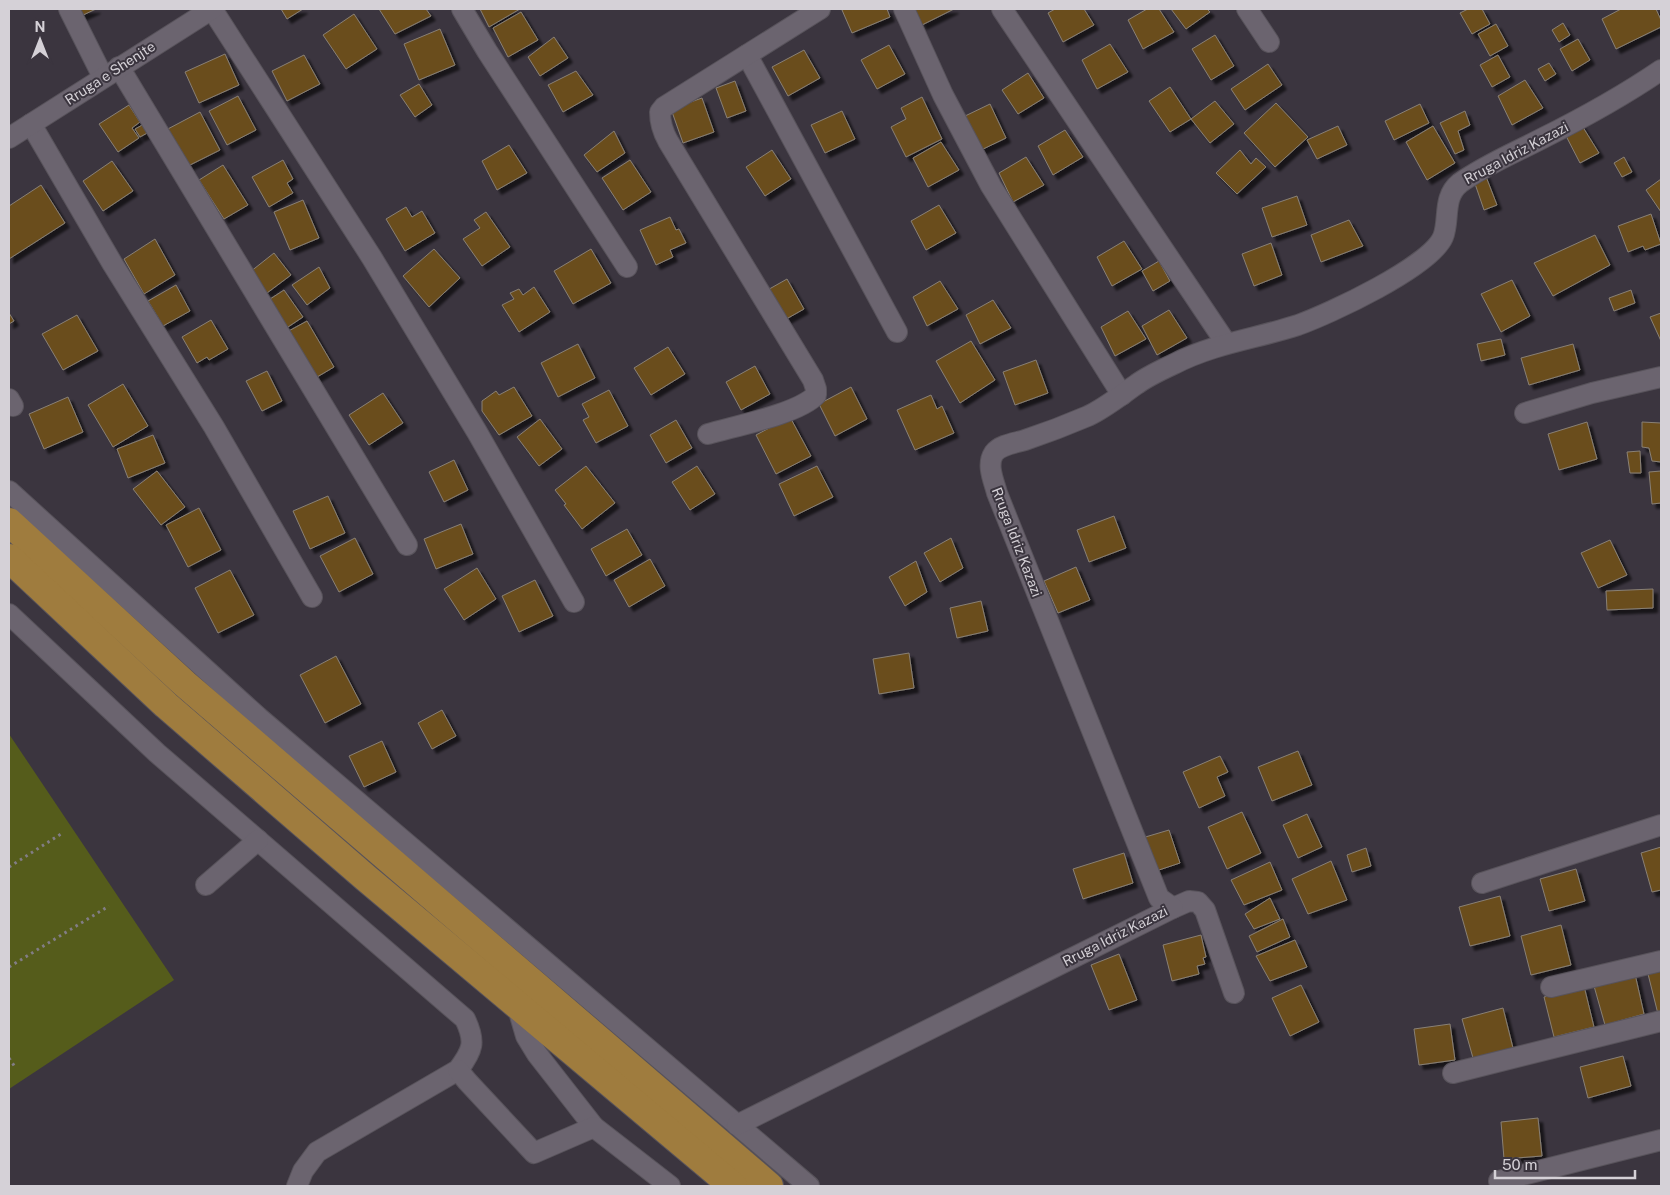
<svg xmlns="http://www.w3.org/2000/svg" width="1670" height="1195" viewBox="0 0 1670 1195" font-family="'Public Sans',sans-serif">
	<style>
		.green { fill: #555c1b }
		.building { fill: #6b4d1e; stroke: #888075; filter: url(#shadow) }
		.lines { fill: none; stroke-linecap: round; stroke-linejoin: round }
		.minor-casing { stroke: #58535b; stroke-width: 22 }
		.highway-casing { stroke: #58535b; stroke-width: 30 }
		.path { stroke: #827d85; stroke-width: 3; stroke-dasharray: 2.5 4; stroke-linecap: butt }
		.minor { stroke: #6b646f; stroke-width: 20 }
		.highway { stroke: #9f7c3e; stroke-width: 28 }
		.labels { text-anchor: middle; stroke-width: 4; stroke-linejoin: round; paint-order: stroke }
		.street-label { font-size: 14px; fill: #d5d1d7; stroke: #3b353f }
	</style>
	<defs>
		<filter id="shadow"><feDropShadow dx="4.5" dy="4.5" stdDeviation="1" flood-color="#0009"/></filter>
	</defs>
	<rect width="100%" height="100%" fill="#3b353f"/>
	<polygon class="green" points="9,734 174,980 9,1089"/>
	<g class="building">
		<polygon points="78,9 96,9 81,16"/>
		<polygon points="281,9 303,9 287,19"/>
		<polygon points="379,9 426,9 431,16 395,34"/>
		<polygon points="480,9 520,9 489,27"/>
		<polygon points="845,9 887,9 890,17 852,33 842,10"/>
		<polygon points="914,9 954,9 922,25"/>
		<polygon points="1055,9 1084,9 1094,25 1063,42 1048,13"/>
		<polygon points="1147,9 1159,9 1174,32 1143,49 1128,20"/>
		<polygon points="1171,9 1207,9 1210,12 1186,29"/>
		<polygon points="1468,9 1482,9 1490,24 1472,34 1460,13"/>
		<polygon points="1621,9 1656,9 1661,20 1661,27 1616,49 1602,19"/>
		<polygon points="521,12 538,40 508,57 493,28"/>
		<polygon points="354,14 377,49 346,69 323,35"/>
		<polygon points="1563,23 1570,35 1559,42 1552,30"/>
		<polygon points="1496,24 1508,46 1490,56 1478,34"/>
		<polygon points="440,29 455,65 419,80 404,44"/>
		<polygon points="1215,35 1234,66 1211,80 1192,49"/>
		<polygon points="554,37 568,58 540,76 528,57"/>
		<polygon points="1578,39 1590,60 1572,71 1560,49"/>
		<polygon points="1110,44 1128,72 1097,89 1082,60"/>
		<polygon points="889,45 905,74 877,89 861,60"/>
		<polygon points="804,50 820,78 788,96 772,67"/>
		<polygon points="225,54 239,85 199,103 185,72"/>
		<polygon points="304,55 320,84 287,101 272,71"/>
		<polygon points="1498,55 1510,77 1492,87 1480,65"/>
		<polygon points="1549,63 1556,74 1545,81 1538,69"/>
		<polygon points="1268,64 1282,85 1245,110 1231,89"/>
		<polygon points="576,71 593,95 563,112 548,85"/>
		<polygon points="1028,73 1044,98 1018,114 1002,90"/>
		<polygon points="1525,80 1543,108 1512,125 1498,96"/>
		<polygon points="735,81 746,111 727,118 716,88"/>
		<polygon points="419,84 432,105 415,117 400,95"/>
		<polygon points="1170,87 1191,119 1170,132 1149,101"/>
		<polygon points="238,96 256,130 227,145 209,111"/>
		<polygon points="922,97 942,139 906,157 891,127 906,119 901,108"/>
		<polygon points="702,98 714,132 683,143 671,109"/>
		<polygon points="1215,101 1234,124 1210,143 1191,119"/>
		<polygon points="1276,103 1308,137 1275,167 1244,133"/>
		<polygon points="990,104 1006,138 979,151 963,117"/>
		<polygon points="1420,104 1429,123 1394,140 1385,121"/>
		<polygon points="129,105 140,122 132,128 139,138 118,152 99,124"/>
		<polygon points="842,111 855,139 825,153 811,125"/>
		<polygon points="1465,111 1470,125 1458,131 1464,150 1455,154 1440,123"/>
		<polygon points="200,112 220,150 184,168 164,131"/>
		<polygon points="146,123 151,131 140,137 135,129"/>
		<polygon points="1581,124 1599,153 1580,163 1565,134"/>
		<polygon points="1338,126 1347,145 1317,159 1307,140"/>
		<polygon points="1433,126 1455,163 1427,180 1406,142"/>
		<polygon points="1065,130 1083,157 1053,175 1038,146"/>
		<polygon points="614,131 625,153 597,172 584,155"/>
		<polygon points="941,142 959,170 928,187 913,158"/>
		<polygon points="509,145 527,173 497,190 482,161"/>
		<polygon points="772,150 791,179 765,196 746,167"/>
		<polygon points="1240,150 1251,164 1256,158 1266,167 1237,194 1216,173"/>
		<polygon points="1026,157 1044,185 1013,202 999,173"/>
		<polygon points="1624,157 1632,172 1622,177 1614,163"/>
		<polygon points="283,160 293,179 287,183 293,193 269,207 252,177"/>
		<polygon points="630,160 651,192 623,210 602,178"/>
		<polygon points="112,161 133,191 103,211 83,181"/>
		<polygon points="223,165 248,205 224,219 199,180"/>
		<polygon points="1485,174 1497,205 1484,210 1473,178"/>
		<polygon points="1661,179 1661,212 1646,190"/>
		<polygon points="41,185 65,223 9,259 9,206"/>
		<polygon points="1297,196 1307,225 1272,237 1262,208"/>
		<polygon points="303,200 319,238 290,250 274,212"/>
		<polygon points="939,205 956,233 926,250 911,221"/>
		<polygon points="406,207 412,217 422,211 435,233 405,251 386,219"/>
		<polygon points="486,212 510,247 482,266 463,239 480,228 474,220"/>
		<polygon points="1651,214 1661,244 1645,250 1643,246 1628,252 1618,226"/>
		<polygon points="670,217 676,230 679,229 686,243 670,250 673,257 656,265 640,230"/>
		<polygon points="1349,220 1363,246 1321,262 1311,235"/>
		<polygon points="1595,235 1610,265 1553,296 1534,263"/>
		<polygon points="155,239 175,275 144,294 124,259"/>
		<polygon points="1124,241 1142,269 1112,286 1097,257"/>
		<polygon points="1271,243 1282,275 1254,286 1242,254"/>
		<polygon points="434,249 460,278 429,307 403,276"/>
		<polygon points="591,249 611,283 573,304 554,271"/>
		<polygon points="274,253 291,275 267,293 250,272"/>
		<polygon points="1159,261 1170,281 1153,291 1142,271"/>
		<polygon points="319,267 330,288 307,305 292,285"/>
		<polygon points="787,279 804,309 781,322 764,292"/>
		<polygon points="1512,280 1530,316 1501,332 1481,294"/>
		<polygon points="940,281 958,309 927,326 913,297"/>
		<polygon points="176,285 190,311 163,326 148,301"/>
		<polygon points="534,287 550,312 519,332 502,305 514,299 510,293 519,289 523,295"/>
		<polygon points="284,290 303,317 285,329 267,301"/>
		<polygon points="1631,290 1635,303 1614,311 1609,298"/>
		<polygon points="993,300 1011,328 980,344 966,315"/>
		<polygon points="1169,310 1187,338 1157,355 1142,326"/>
		<polygon points="1128,311 1146,339 1115,356 1101,327"/>
		<polygon points="9,313 14,321 9,324"/>
		<polygon points="1661,313 1661,341 1650,317"/>
		<polygon points="77,315 98,351 63,370 42,334"/>
		<polygon points="211,320 228,349 209,360 207,357 197,363 182,337"/>
		<polygon points="307,321 334,367 312,380 285,333"/>
		<polygon points="1501,339 1505,355 1481,361 1477,344"/>
		<polygon points="971,341 995,380 960,403 936,361"/>
		<polygon points="578,344 595,378 558,397 541,363"/>
		<polygon points="1573,344 1580,370 1529,385 1521,358"/>
		<polygon points="668,347 685,374 651,395 634,368"/>
		<polygon points="1036,360 1048,393 1015,405 1003,372"/>
		<polygon points="755,366 770,394 741,410 726,382"/>
		<polygon points="267,371 282,401 262,411 246,381"/>
		<polygon points="123,384 148,426 113,447 88,405"/>
		<polygon points="514,387 532,416 499,435 482,411 482,401 496,391 499,395"/>
		<polygon points="851,387 867,419 835,436 819,404"/>
		<polygon points="609,390 628,426 596,443 583,420 589,417 582,404"/>
		<polygon points="383,393 403,423 369,445 349,415"/>
		<polygon points="931,395 937,409 942,406 954,433 915,450 897,410"/>
		<polygon points="68,397 83,432 44,449 29,414"/>
		<polygon points="790,417 811,456 776,474 756,435"/>
		<polygon points="540,419 562,449 539,466 517,437"/>
		<polygon points="676,420 692,448 666,463 650,435"/>
		<polygon points="1587,422 1597,459 1559,470 1548,434"/>
		<polygon points="1642,422 1661,423 1661,462 1652,461 1649,448 1642,447"/>
		<polygon points="153,435 165,463 128,478 117,449"/>
		<polygon points="1640,451 1641,473 1630,473 1627,452"/>
		<polygon points="454,460 468,490 444,502 429,472"/>
		<polygon points="586,466 615,503 582,529 564,505 566,504 555,490"/>
		<polygon points="697,466 715,494 690,510 672,482"/>
		<polygon points="817,466 833,497 794,516 779,484"/>
		<polygon points="157,471 185,507 161,525 133,489"/>
		<polygon points="1661,471 1661,503 1652,504 1649,472"/>
		<polygon points="328,496 345,533 310,549 293,511"/>
		<polygon points="199,508 221,550 188,567 166,525"/>
		<polygon points="1114,516 1126,548 1089,562 1077,530"/>
		<polygon points="461,524 473,554 436,569 424,539"/>
		<polygon points="627,529 642,555 606,576 591,549"/>
		<polygon points="355,538 373,574 339,592 320,556"/>
		<polygon points="951,538 963,568 940,582 924,553"/>
		<polygon points="1610,540 1627,575 1598,588 1581,553"/>
		<polygon points="650,559 665,586 629,607 614,580"/>
		<polygon points="916,561 927,592 905,606 889,577"/>
		<polygon points="1076,567 1090,600 1058,613 1044,581"/>
		<polygon points="477,568 496,599 464,620 444,589"/>
		<polygon points="230,570 254,615 218,633 195,588"/>
		<polygon points="535,580 553,616 519,632 502,596"/>
		<polygon points="1653,589 1653,608 1607,610 1606,591"/>
		<polygon points="981,601 988,631 957,638 950,608"/>
		<polygon points="909,653 914,688 879,694 873,659"/>
		<polygon points="336,656 361,704 325,723 300,675"/>
		<polygon points="442,710 456,736 432,749 418,723"/>
		<polygon points="382,741 396,772 364,787 349,756"/>
		<polygon points="1298,751 1312,785 1272,801 1258,767"/>
		<polygon points="1220,756 1228,772 1217,777 1225,796 1199,808 1183,772"/>
		<polygon points="1242,812 1261,853 1227,869 1208,827"/>
		<polygon points="1307,814 1322,847 1298,858 1283,825"/>
		<polygon points="1169,830 1180,863 1153,872 1142,838"/>
		<polygon points="1661,847 1661,890 1652,892 1641,853"/>
		<polygon points="1366,848 1371,866 1352,872 1347,855"/>
		<polygon points="1124,853 1133,883 1083,899 1073,869"/>
		<polygon points="1331,861 1347,900 1308,914 1292,879"/>
		<polygon points="1270,862 1282,890 1244,905 1231,880"/>
		<polygon points="1576,869 1585,901 1549,911 1540,879"/>
		<polygon points="1500,896 1510,936 1470,946 1459,907"/>
		<polygon points="1270,898 1280,919 1254,929 1245,914"/>
		<polygon points="1283,919 1290,937 1257,952 1249,936"/>
		<polygon points="1561,925 1571,965 1531,975 1521,936"/>
		<polygon points="1201,935 1206,957 1203,958 1205,964 1197,966 1199,974 1172,981 1163,945"/>
		<polygon points="1295,940 1307,967 1270,981 1256,956"/>
		<polygon points="1119,954 1137,1000 1109,1010 1091,965"/>
		<polygon points="1661,971 1661,1013 1658,1014 1648,974"/>
		<polygon points="1635,974 1644,1014 1605,1025 1594,986"/>
		<polygon points="1301,985 1319,1022 1290,1036 1272,998"/>
		<polygon points="1584,986 1594,1027 1554,1037 1544,997"/>
		<polygon points="1503,1008 1513,1048 1473,1058 1462,1019"/>
		<polygon points="1450,1024 1455,1060 1419,1065 1414,1029"/>
		<polygon points="1623,1056 1631,1086 1588,1098 1580,1067"/>
		<polygon points="1538,1118 1542,1156 1504,1159 1501,1122"/>
	</g>
	<g class="lines">
		<g class="minor-casing">
			<g id="minor">
				<polyline points="69,9 103,77"/>
				<polyline points="212,9 372,258 477,432 574,602"/>
				<polyline points="462,9 487,51 627,267"/>
				<polyline points="904,9 943,95 991,186 1122,395"/>
				<polyline points="1002,9 1226,343"/>
				<polyline points="1247,9 1269,42"/>
				<polyline points="747,55 897,332"/>
				<polyline points="119,67 407,545"/>
				<polyline points="31,124 112,263 214,427 312,597"/>
				<polyline points="9,138 212,9"/>
				<polyline points="9,399 13,406"/>
				<polyline points="1525,413 1592,393 1661,377"/>
				<path d="M708,434C735,426 798,414 816,395V389L813,380L668,141C663,132 660,123 660,112L664,107L820,9"/>
				<polyline points="9,491 258,717 809,1186"/>
				<path d="M9,614L157,753L465,1019C476,1042 473,1050 458,1070L317,1152L303,1171L297,1186"/>
				<polyline points="1482,883 1661,825"/>
				<polyline points="206,885 258,840"/>
				<polyline points="1173,908 1189,901 1198,902 1205,910 1234,993"/>
				<polyline points="1551,987 1661,961"/>
				<polyline points="517,1005 526,1036 537,1054 594,1127"/>
				<polyline points="458,1070 467,1081 534,1153 594,1127 670,1186"/>
				<polyline points="1453,1073 1661,1021"/>
				<path d="M737,1125L1173,908L1159,898L997,493C994,481 986,465 994,453C1001,444 1016,443 1025,440C1046,433 1067,425 1088,416C1105,408 1121,395 1137,384C1148,376 1161,370 1174,364C1215,343 1255,339 1298,325C1329,314 1430,267 1443,237C1450,220 1442,197 1460,183C1485,165 1514,153 1541,139C1583,118 1623,96 1661,70"/>
				<polyline points="1499,1181 1661,1140"/>
			</g>
		</g>
		<g class="highway-casing">
			<g id="highway">
				<polyline points="9,522 185,684 769,1186"/>
				<polyline points="9,558 166,705 366,878 733,1186"/>
			</g>
		</g>
		<g class="path">
			<polyline points="9,867 61,834"/>
			<polyline points="9,967 109,906"/>
			<polyline points="9,1058 15,1067"/>
		</g>
		<use href="#minor" class="minor"/>
		<use href="#highway" class="highway"/>
	</g>
	<g class="labels">
		<g class="street-label">
			<text transform="translate(110 73) rotate(-33)" y="5">Rruga e Shenjte</text>
			<text transform="translate(1516 153) rotate(-28)" y="5">Rruga Idriz Kazazi</text>
			<text transform="translate(1017 542) rotate(69)" y="5">Rruga Idriz Kazazi</text>
			<text transform="translate(1115 936) rotate(-27)" y="5">Rruga Idriz Kazazi</text>
		</g>
	</g>
	<rect width="1670" height="1195" fill="none" stroke="#d5d1d7" stroke-width="20"/>
	<g transform="translate(40 40)" stroke="#3b353f" stroke-width="4" paint-order="stroke">
	<path d="M0-4L9 19L0 12L-9 19Z" fill="#d5d1d7"/>
	<text y="-8" font-size="14" font-weight="bold" text-anchor="middle" fill="#d5d1d7">N</text>
	</g>
	<path d="M1495 1170v8h140v-8" fill="none" stroke="#d5d1d7" stroke-width="2.5"/>
	<text x="1502" y="1170" font-size="15" fill="#d5d1d7" stroke="#3b353f" stroke-width="4" paint-order="stroke">50 m</text>
</svg>
